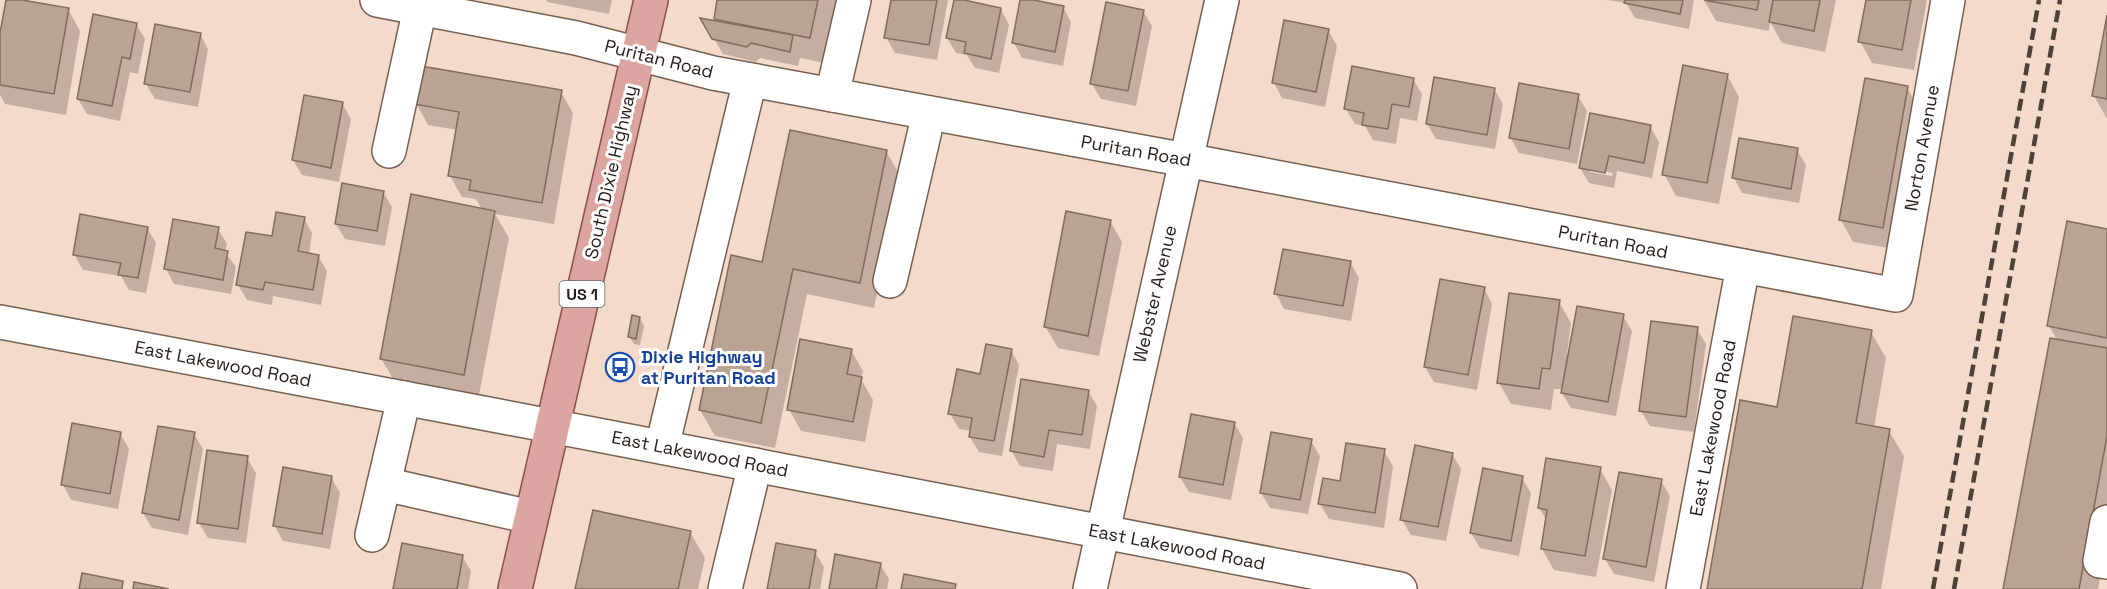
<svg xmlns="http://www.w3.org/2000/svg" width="2107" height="589" viewBox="0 0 2107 589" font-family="'Space Grotesk',sans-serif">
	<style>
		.shadow { fill: #0003; fill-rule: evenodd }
		.building { fill: #bba394; stroke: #826b5d; stroke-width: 1.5 }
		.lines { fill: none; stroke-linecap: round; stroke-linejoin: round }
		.minor-casing { stroke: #765f52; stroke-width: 36 }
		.major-casing { stroke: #8c5048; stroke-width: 36 }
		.minor { stroke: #fff; stroke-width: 33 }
		.major { stroke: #dba6a1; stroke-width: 33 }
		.rail { stroke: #4d4139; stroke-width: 4.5; stroke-dasharray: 12 6; stroke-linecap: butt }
		.labels { text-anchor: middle; stroke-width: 6; stroke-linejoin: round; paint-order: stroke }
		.shield { fill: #fff; stroke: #67615d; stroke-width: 1.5 }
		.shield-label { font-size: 16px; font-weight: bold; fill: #261d17 }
		.street-label { font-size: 18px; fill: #261d17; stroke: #fff }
		.transit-label { font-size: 18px; font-weight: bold; fill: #164399; stroke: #fff; text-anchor: start }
	</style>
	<rect width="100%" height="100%" fill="#f4daca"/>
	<g class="shadow">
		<polygon points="7,0 68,9 80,31 66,115 5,104 0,95 0,42"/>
		<polygon points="546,0 612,0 609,14 547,2"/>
		<polygon points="719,0 866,0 825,63 800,58 798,66 760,58 756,62 723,54 703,20 717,23 715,19"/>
		<polygon points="892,0 948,0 937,60 895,53 886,37"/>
		<polygon points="956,0 1001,9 1009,25 999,73 975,68 967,55 956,53 947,38"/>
		<polygon points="1022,0 1063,7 1071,22 1063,66 1022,58 1014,43"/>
		<polygon points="1607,0 1694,0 1689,29 1635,18 1626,3"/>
		<polygon points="1704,0 1836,0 1825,52 1782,43 1770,22 1769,31 1716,21"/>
		<polygon points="1867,0 1927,0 1914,70 1872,63 1860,41"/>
		<polygon points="1143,11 1152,26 1136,106 1101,99 1092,84"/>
		<polygon points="95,16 136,24 145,39 138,74 130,72 120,121 87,114 78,99"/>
		<polygon points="2107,23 2107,119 2094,96"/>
		<polygon points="1328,30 1337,46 1325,107 1282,98 1274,83"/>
		<polygon points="200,34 208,49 198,107 155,99 146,84"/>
		<polygon points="1727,75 1739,97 1719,204 1676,196 1664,174"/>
		<polygon points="1413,79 1422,94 1417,121 1400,118 1396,144 1373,140 1365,126 1355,124 1346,109"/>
		<polygon points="1907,88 1919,109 1895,249 1853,242 1841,220"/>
		<polygon points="1494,89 1503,104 1495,149 1436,139 1427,124"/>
		<polygon points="561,92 573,113 554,224 495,214 509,238 478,400 396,384 381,358 482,210 476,199 462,197 450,176 458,130 428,125 416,103"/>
		<polygon points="1578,96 1587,111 1577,164 1519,153 1510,137"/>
		<polygon points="342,103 351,119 339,182 302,175 293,160"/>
		<path d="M1650,126L1659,142L1652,178L1617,171L1614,188L1589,183L1580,168ZM1590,169L1613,173L1612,176L1590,172Z"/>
		<polygon points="1797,150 1806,165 1799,203 1742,193 1734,178"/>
		<polygon points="886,151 901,177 874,308 807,294 775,448 715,436 700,410 763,264"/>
		<polygon points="383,192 392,207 385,246 345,239 336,224"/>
		<polygon points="304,218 312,233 309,254 318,256 327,271 321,305 273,296 272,305 247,300 238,285"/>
		<polygon points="1110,221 1122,242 1099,356 1058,348 1045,326"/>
		<polygon points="147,228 156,243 146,293 129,290 121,276 83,270 74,254"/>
		<polygon points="218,229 227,244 225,252 236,267 231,294 174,284 166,269"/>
		<polygon points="2107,231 2107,538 2098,589 2005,589 2057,340 2049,326"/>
		<polygon points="1350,262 1359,278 1351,321 1284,309 1276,294"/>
		<polygon points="1484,288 1492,304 1477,390 1434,382 1425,367"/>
		<polygon points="1559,302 1571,323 1567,354 1569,355 1623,316 1632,331 1616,416 1571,408 1562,393 1563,389 1554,389 1551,410 1511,404 1499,383"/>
		<polygon points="640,318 644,326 640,345 634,344 629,336"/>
		<polygon points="1697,329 1706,344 1694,432 1650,426 1641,411"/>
		<polygon points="1871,332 1886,358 1874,428 1889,431 1904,456 1881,589 1709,589 1778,409"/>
		<polygon points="851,350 863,371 861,379 873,400 865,442 801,431 789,409"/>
		<polygon points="1011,350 1019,365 1002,456 979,452 970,437 971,431 959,429 950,414 982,375"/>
		<polygon points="1088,391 1097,406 1090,449 1057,444 1053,471 1020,466 1011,450"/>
		<polygon points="1234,423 1243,438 1231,500 1189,492 1180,477"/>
		<polygon points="120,433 129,449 118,509 71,500 63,485"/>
		<polygon points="194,434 203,449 188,535 152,528 143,513"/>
		<polygon points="1311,441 1320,456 1308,514 1270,508 1261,493"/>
		<polygon points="1384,451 1393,466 1384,528 1329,519 1320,504"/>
		<polygon points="1452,454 1461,469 1446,541 1411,535 1402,520"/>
		<polygon points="247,458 256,473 246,543 208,538 199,523"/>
		<polygon points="1600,469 1612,490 1596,577 1554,570 1542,549 1547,521 1539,508"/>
		<polygon points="331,477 340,493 330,549 283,541 274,525"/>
		<polygon points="1522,478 1531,493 1519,556 1480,548 1471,533"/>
		<polygon points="1661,481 1670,496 1654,582 1614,574 1605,559"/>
		<polygon points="690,532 705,558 698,589 576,589"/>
		<polygon points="815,552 824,567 820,589 768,589"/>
		<polygon points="462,556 471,571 468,589 395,589"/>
		<polygon points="880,564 889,579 887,589 830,589"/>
	</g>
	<g class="building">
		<polygon points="6,0 22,0 69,8 54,94 0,85 0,33"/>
		<polygon points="717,0 818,0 810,38 714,19"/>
		<polygon points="891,0 937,0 929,45 884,38"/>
		<polygon points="954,0 964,0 1001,8 991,59 964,53 966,42 946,38"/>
		<polygon points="1020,0 1034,0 1064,6 1055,52 1012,43"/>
		<polygon points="1625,0 1683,0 1680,14 1624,3"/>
		<polygon points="1704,0 1759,0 1757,10"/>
		<polygon points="1773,0 1820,0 1814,31 1769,22"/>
		<polygon points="1866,0 1911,0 1902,50 1858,42"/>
		<polygon points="1106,2 1144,10 1128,91 1090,84"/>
		<polygon points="93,14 137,23 130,59 122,57 112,106 77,99"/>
		<polygon points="2107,15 2107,99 2092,96"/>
		<polygon points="700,18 793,35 790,52 751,43 747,47 712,39"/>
		<polygon points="1284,20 1329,29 1316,92 1272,83"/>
		<polygon points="155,24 201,33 190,92 144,84"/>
		<polygon points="1683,65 1728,74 1707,183 1662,175"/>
		<polygon points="421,66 562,90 542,203 469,190 471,180 448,176 459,112 414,104"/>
		<polygon points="1352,66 1414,78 1409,107 1392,104 1388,129 1362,125 1364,113 1344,109"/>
		<polygon points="1434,77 1495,88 1487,135 1426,124"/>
		<polygon points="1865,78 1908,86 1883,228 1839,220"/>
		<polygon points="1519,83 1579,94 1569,149 1509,138"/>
		<polygon points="304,95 343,102 331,168 292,160"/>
		<polygon points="1590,113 1651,125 1644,163 1609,156 1605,173 1579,168"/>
		<polygon points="790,130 887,150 860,283 793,269 761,423 699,410 731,255 762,262"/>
		<polygon points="1739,138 1798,148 1791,189 1732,178"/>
		<polygon points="342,183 384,191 377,231 335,224"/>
		<polygon points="411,194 495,211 464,375 380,359"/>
		<polygon points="1066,211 1111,220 1088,336 1044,327"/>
		<polygon points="276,212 305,217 298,251 319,255 313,290 265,282 263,290 236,285 246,232 272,236"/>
		<polygon points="80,214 148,227 138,278 118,275 121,263 73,255"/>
		<polygon points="173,219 219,227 215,248 228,251 223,280 164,269"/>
		<polygon points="2067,221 2107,229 2107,338 2047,326"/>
		<polygon points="1283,249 1351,261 1343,306 1274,294"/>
		<polygon points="1440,279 1485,287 1468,375 1424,367"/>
		<polygon points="1509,293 1560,300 1550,369 1542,368 1539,389 1497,383"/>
		<polygon points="1577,306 1624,314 1608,402 1561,393"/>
		<polygon points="632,315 640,317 636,339 628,337"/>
		<polygon points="1793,316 1872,330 1856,423 1890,429 1862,589 1707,589 1740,400 1777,407"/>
		<polygon points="1651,321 1698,327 1686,417 1639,411"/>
		<polygon points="2050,338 2107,348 2107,436 2079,589 2003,589"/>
		<polygon points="800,339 852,349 847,374 862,377 853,422 787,410"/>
		<polygon points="986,344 1012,349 994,441 969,437 972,418 948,414 957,369 980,374"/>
		<polygon points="1021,379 1089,390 1082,435 1049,430 1044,457 1010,451"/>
		<polygon points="1191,414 1235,422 1223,485 1179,477"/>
		<polygon points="72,423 121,432 110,494 61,485"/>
		<polygon points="158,426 195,432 179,520 142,513"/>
		<polygon points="1271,432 1312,439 1300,500 1260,493"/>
		<polygon points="1346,443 1385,449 1375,513 1318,504 1323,478 1340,481"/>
		<polygon points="1415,445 1453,453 1438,527 1400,520"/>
		<polygon points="207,450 248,456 238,529 197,523"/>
		<polygon points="1546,458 1601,467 1585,556 1541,549 1547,510 1538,508"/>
		<polygon points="283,467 332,476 322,534 273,526"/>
		<polygon points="1483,468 1523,476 1511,541 1470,533"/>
		<polygon points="1619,472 1662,479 1646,567 1603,559"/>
		<polygon points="593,510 691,531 678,589 575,589"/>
		<polygon points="402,543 463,555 457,589 393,589"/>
		<polygon points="776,543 816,550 809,589 767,589"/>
		<polygon points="835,554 881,563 876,589 829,589"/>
		<polygon points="82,573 123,581 122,589 79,589"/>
		<polygon points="904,574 956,584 955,589 901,589"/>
		<polygon points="134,582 169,589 133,589"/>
	</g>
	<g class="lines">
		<g class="minor-casing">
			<g id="minor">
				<polyline points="377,0 576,38 713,73 1186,160 1896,295 1948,0"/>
				<polyline points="832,95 854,0"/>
				<polyline points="389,151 420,8"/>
				<polyline points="890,281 929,113"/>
				<polyline points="0,322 504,417 1400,589"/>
				<polyline points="662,447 750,80"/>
				<polyline points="384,484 531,517"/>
				<polyline points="2107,522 2100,561 2107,562"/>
				<polyline points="372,535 404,398"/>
				<polyline points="725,589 755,465"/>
				<polyline points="1090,589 1222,0"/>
				<polyline points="1683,589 1743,266"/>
			</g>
		</g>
		<g class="major-casing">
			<polyline id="major" points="515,589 651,0"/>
		</g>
		<use href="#minor" class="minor"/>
		<use href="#major" class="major"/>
		<g class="rail">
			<polyline points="1933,589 2039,0"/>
			<polyline points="1954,589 2060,0"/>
		</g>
	</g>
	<defs>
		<g id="bus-ring" transform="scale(1.5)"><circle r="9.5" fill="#fff" stroke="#1a4fb4" stroke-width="1.5"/><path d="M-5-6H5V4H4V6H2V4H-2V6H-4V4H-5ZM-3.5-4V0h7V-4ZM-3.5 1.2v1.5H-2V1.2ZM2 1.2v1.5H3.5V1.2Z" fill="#1a4fb4"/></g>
	</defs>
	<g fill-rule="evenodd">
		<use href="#bus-ring" x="620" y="367"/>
	</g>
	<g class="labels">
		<rect class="shield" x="559.5" y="281" width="45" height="26" rx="4.5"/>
		<g class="shield-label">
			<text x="582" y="300">US 1</text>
		</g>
		<g class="street-label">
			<text transform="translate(659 59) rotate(14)" y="6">Puritan Road</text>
			<text transform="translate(1922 148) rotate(-80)" y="6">Norton Avenue</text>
			<text transform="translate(1136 151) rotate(10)" y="6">Puritan Road</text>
			<text transform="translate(611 172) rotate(-77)" y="6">South Dixie Highway</text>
			<text transform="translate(1613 242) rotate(11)" y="6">Puritan Road</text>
			<text transform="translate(1155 294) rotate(-77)" y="6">Webster Avenue</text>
			<text transform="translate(223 364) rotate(11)" y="6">East Lakewood Road</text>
			<text transform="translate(1713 428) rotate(-79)" y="6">East Lakewood Road</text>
			<text transform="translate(700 454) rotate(11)" y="6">East Lakewood Road</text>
			<text transform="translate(1177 547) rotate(11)" y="6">East Lakewood Road</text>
		</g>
		<g class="transit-label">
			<text x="641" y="363">Dixie Highway<tspan x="641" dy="21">at Puritan Road</tspan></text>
		</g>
	</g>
</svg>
